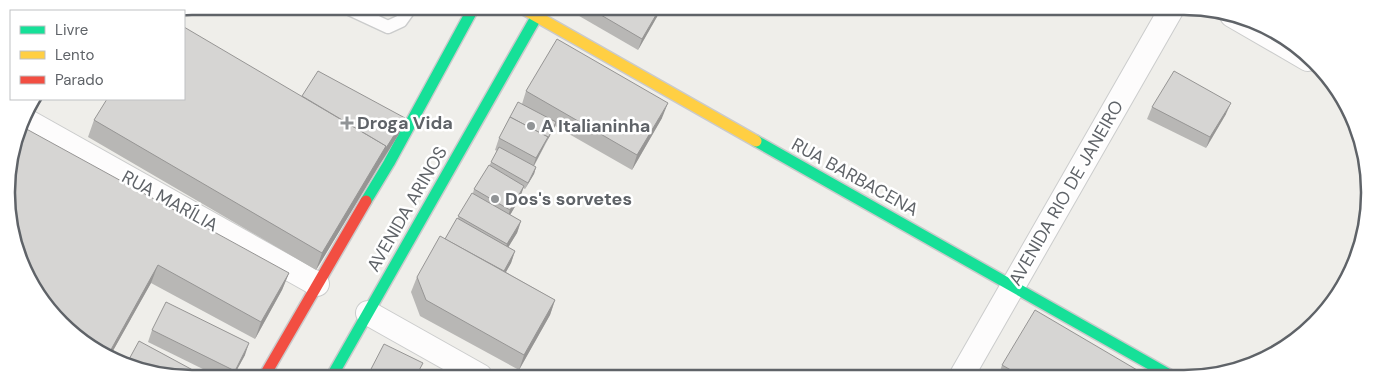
<svg xmlns="http://www.w3.org/2000/svg" width="1376" height="385" viewBox="0 0 1376 385" font-family="'DM Sans',sans-serif">
	<style>
		.lines { fill: none; stroke-linecap: round; stroke-linejoin: round }
		.lane-casing { stroke: #cbcccc; stroke-width: 15 }
		.street-casing { stroke: #cbcccc; stroke-width: 26 }
		.fast-casing { stroke: #cacacb; stroke-width: 14 }
		.slow-casing { stroke: #cacacb; stroke-width: 14 }
		.jam-casing { stroke: #cacacb; stroke-width: 14 }
		.lane { stroke: #fdfcfc; stroke-width: 12 }
		.street { stroke: #fdfcfc; stroke-width: 24 }
		.fast { stroke: #16e098; stroke-width: 11 }
		.slow { stroke: #ffcf43; stroke-width: 11 }
		.jam { stroke: #f24e42; stroke-width: 11 }
		.wall { fill: #b8b7b5 }
		.shaded-wall { fill: #969594 }
		.building { fill: #d6d5d3; stroke: #969594 }
		.poi-dot { fill: #919496; stroke: #fff; stroke-width: 2 }
		.labels { text-anchor: middle; stroke-width: 5; stroke-linejoin: round; paint-order: stroke }
		.poi-label { font-size: 18px; font-weight: bold; fill: #5f6368; stroke: #fff; text-anchor: start }
		.street-label { font-size: 18px; fill: #5f6368; stroke: #fff }
		.rim { fill: none; stroke: #5f6368; stroke-width: 2.5 }
	</style>
	<rect width="100%" height="100%" fill="#efeeea"/>
	<g class="lines">
		<g class="lane-casing">
			<polyline id="lane" points="345,7 388,27 401,21 411,7"/>
		</g>
		<g class="street-casing">
			<g id="street">
				<polyline points="1232,15 1308,59"/>
				<polyline points="23,119 317,284"/>
				<polyline points="368,313 480,376"/>
				<polyline points="961,377 1171,10"/>
			</g>
		</g>
		<g class="fast-casing">
			<g id="fast">
				<polyline points="756,141 1173,377"/>
				<polyline points="366,201 389,163 474,7"/>
				<polyline points="332,376 542,7"/>
			</g>
		</g>
		<g class="slow-casing">
			<polyline id="slow" points="520,7 756,141"/>
		</g>
		<g class="jam-casing">
			<polyline id="jam" points="265,375 366,201"/>
		</g>
		<use href="#lane" class="lane"/>
		<use href="#street" class="street"/>
		<use href="#fast" class="fast"/>
		<use href="#slow" class="slow"/>
		<use href="#jam" class="jam"/>
	</g>
	<g class="wall">
		<polygon points="576,8 662,8 638,50 574,13"/>
		<polygon points="526,91 662,118 632,170 555,126 534,166 536,167 534,174 525,189 523,188 520,198 510,215 521,221 517,233 508,247 515,251 511,263 506,272 555,300 550,315 519,370 420,316 411,292 417,277 445,239 473,193 474,189 489,166 497,151 495,150 499,138 510,117 522,104"/>
		<polygon points="302,96 399,134 380,164 316,270 88,137 94,120"/>
		<polygon points="1152,107 1226,114 1206,148 1147,119"/>
		<polygon points="13,241 289,273 282,290 255,339 151,283 110,356 89,348"/>
		<polygon points="152,330 245,355 234,375 215,375 148,342"/>
		<polygon points="1002,365 1149,377 998,377"/>
	</g>
	<g class="shaded-wall">
		<polygon points="660,8 662,8 638,50 642,39"/>
		<polygon points="668,103 662,118 632,170 637,155"/>
		<polygon points="1231,103 1226,114 1206,148 1210,137"/>
		<polygon points="405,118 399,134 380,164 316,270 322,253 386,146"/>
		<polygon points="556,122 554,129 545,144"/>
		<polygon points="548,137 543,148 532,169 536,158"/>
		<polygon points="536,167 534,174 525,189"/>
		<polygon points="524,186 520,198 506,222 510,210"/>
		<polygon points="521,221 517,233 503,256 507,244"/>
		<polygon points="515,251 511,263 498,286 502,275"/>
		<polygon points="158,265 151,283 110,356 108,355"/>
		<polygon points="289,273 282,290 255,339 261,322"/>
		<polygon points="555,300 550,315 519,370 524,355"/>
		<polygon points="249,343 245,355 234,375 233,375"/>
	</g>
	<g class="building">
		<polygon points="589,8 660,8 642,39"/>
		<polygon points="184,27 386,146 322,253 94,120 107,99 184,99"/>
		<polygon points="557,39 668,103 637,155 526,91"/>
		<polygon points="318,71 405,118 386,148 386,146 302,96"/>
		<polygon points="1174,71 1231,103 1210,137 1152,107"/>
		<polygon points="518,102 556,122 548,138 548,137 510,117"/>
		<polygon points="510,117 548,137 536,158 499,138"/>
		<polygon points="21,126 289,273 261,322 158,265 108,355 89,348 45,306 13,241 7,180"/>
		<polygon points="499,147 536,167 528,183 491,162"/>
		<polygon points="489,165 524,186 510,210 474,189"/>
		<polygon points="472,193 521,221 507,244 458,216"/>
		<polygon points="457,218 515,251 504,271 445,239"/>
		<polygon points="440,236 555,300 524,355 426,300 417,277"/>
		<polygon points="166,302 249,343 235,371 152,330"/>
		<polygon points="1035,310 1149,377 1023,377 1002,365"/>
		<polygon points="139,341 202,375 156,375 127,363"/>
		<polygon points="384,344 423,363 416,376 375,376 369,373"/>
	</g>
	<g class="poi-dot">
		<path d="M344.5 115.5h5v5h5v5h-5v5h-5v-5h-5v-5h5z"/>
		<circle cx="531" cy="126" r="5"/>
		<circle cx="495" cy="199" r="5"/>
	</g>
	<g class="labels">
		<g class="poi-label">
			<text x="357" y="129">Droga Vida</text>
			<text x="541" y="132">A Italianinha</text>
			<text x="505" y="205">Dos's sorvetes</text>
		</g>
		<g class="street-label">
			<text transform="translate(855 177) rotate(29)" y="6">RUA BARBACENA</text>
			<text transform="translate(1066 193) rotate(-60)" y="6">AVENIDA RIO DE JANEIRO</text>
			<text transform="translate(170 201) rotate(29)" y="6">RUA MARÍLIA</text>
			<text transform="translate(407 209) rotate(-60)" y="6">AVENIDA ARINOS</text>
		</g>
	</g>
	<path d="M0 0H1376V385H0ZM192 15H1184A177 177 0 0 1 1361 192V193A177 177 0 0 1 1184 370H192A177 177 0 0 1 15 193V192A177 177 0 0 1 192 15Z" fill="#fff" fill-rule="evenodd"/>
	<path class="rim" d="M192 15H1184A177 177 0 0 1 1361 192V193A177 177 0 0 1 1184 370H192A177 177 0 0 1 15 193V192A177 177 0 0 1 192 15Z"/>
	<rect x="10" y="10" width="175" height="90" fill="#ffffff" stroke="#bfc1c3"/>
	<rect x="20" y="26" width="25" height="8" fill="#16e098" stroke="#bfc1c3"/>
	<text x="55" y="35" font-size="15" fill="#5f6368">Livre</text>
	<rect x="20" y="51" width="25" height="8" fill="#ffcf43" stroke="#bfc1c3"/>
	<text x="55" y="60" font-size="15" fill="#5f6368">Lento</text>
	<rect x="20" y="76" width="25" height="8" fill="#f24e42" stroke="#bfc1c3"/>
	<text x="55" y="85" font-size="15" fill="#5f6368">Parado</text>
</svg>
